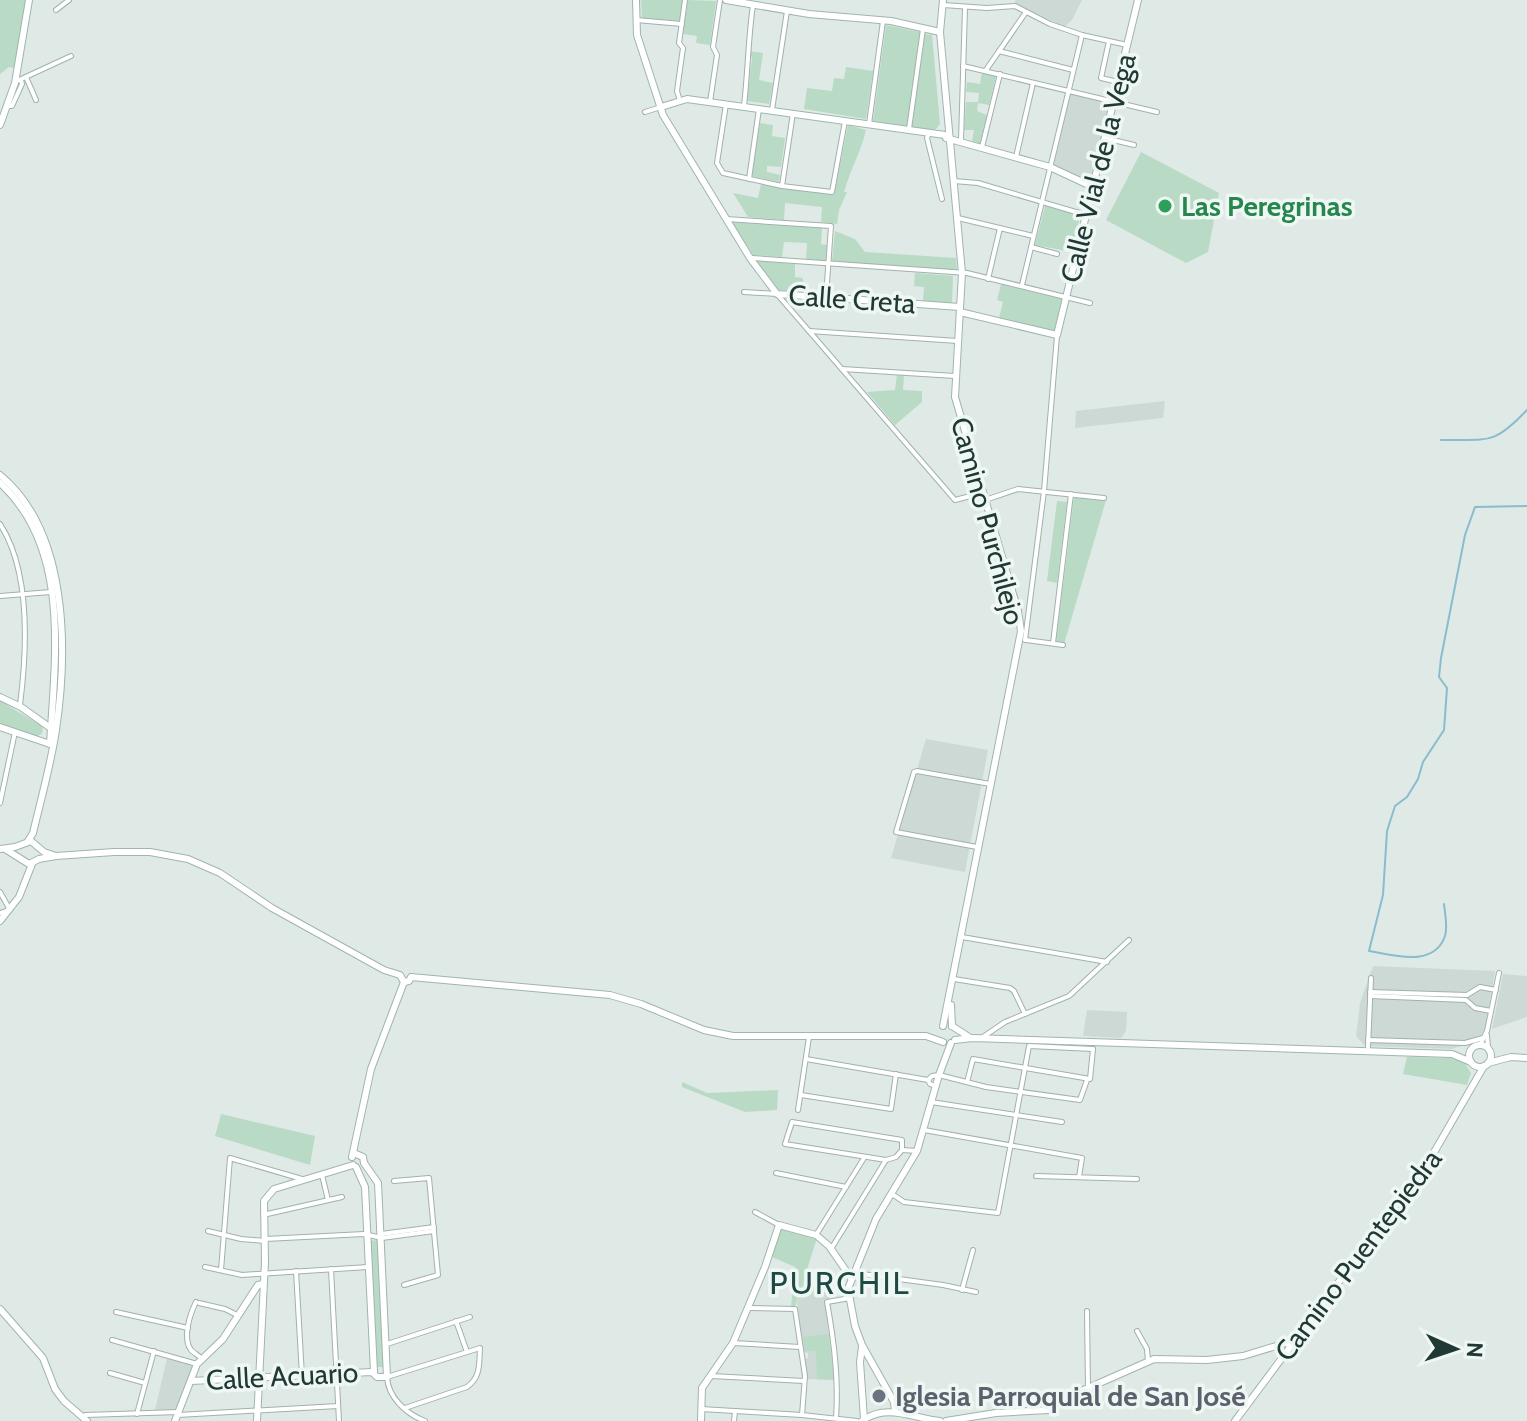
<svg xmlns="http://www.w3.org/2000/svg" width="1527" height="1421" viewBox="0 0 1527 1421" font-family="Cabin,sans-serif">
	<style>
		.built { fill: #cdd9d5 }
		.green { fill: #b9dac5 }
		.lines { fill: none; stroke-linecap: round; stroke-linejoin: round }
		.stream { stroke: #89bccd; stroke-width: 2 }
		.street-casing { stroke: #a2b1ad; stroke-width: 6 }
		.secondary-casing { stroke: #9fb5af; stroke-width: 8 }
		.street { stroke: #fff; stroke-width: 4 }
		.secondary { stroke: #fff; stroke-width: 6 }
		.leisure-dot { fill: #2e9e5b; stroke: #eff7f4; stroke-width: 3 }
		.worship-dot { fill: #6b7280; stroke: #eff7f4; stroke-width: 3 }
		.labels { text-anchor: middle; stroke-width: 7; stroke-linejoin: round; paint-order: stroke }
		.street-label { font-size: 28px; fill: #213935; stroke: #eff7f4 }
		.leisure-label { font-size: 28px; font-weight: bold; fill: #27864d; stroke: #eff7f4; text-anchor: start }
		.worship-label { font-size: 28px; font-weight: bold; fill: #5b616d; stroke: #eff7f4; text-anchor: start }
		.quarter-label { font-size: 32px; letter-spacing: 2px; fill: #1e4a43; stroke: #eff7f4 }
	</style>
	<rect width="100%" height="100%" fill="#dfeae6"/>
	<g class="built">
		<polygon points="1016,0 1082,0 1072,20 1064,27 1014,3"/>
		<polygon points="1070,94 1109,104 1090,182 1054,165"/>
		<polygon points="1165,401 1163,418 1075,428 1076,411"/>
		<polygon points="926,739 988,750 965,872 891,858"/>
		<polygon points="1373,966 1495,971 1484,1035 1477,1041 1452,1049 1365,1046 1356,1036 1360,1003"/>
		<polygon points="1503,974 1527,976 1527,1017 1492,1029"/>
		<polygon points="1087,1010 1127,1012 1126,1031 1121,1038 1083,1036"/>
		<polygon points="823,1269 830,1300 825,1302 834,1380 807,1379 805,1359 808,1358 808,1353 804,1352 797,1303 806,1272"/>
		<polygon points="167,1358 193,1365 177,1409 155,1410"/>
	</g>
	<g class="green">
		<polygon points="0,0 26,0 15,68 9,67 0,74"/>
		<polygon points="641,0 683,0 680,21 642,18"/>
		<polygon points="688,0 716,1 710,45 696,43 697,36 683,34"/>
		<polygon points="886,25 920,32 907,126 873,121"/>
		<polygon points="925,34 932,35 940,124 935,130 912,127"/>
		<polygon points="749,51 763,53 759,80 773,83 769,104 747,101 752,58"/>
		<polygon points="846,67 873,71 866,119 804,109 807,88 832,91 834,78 844,79"/>
		<polygon points="982,73 996,76 989,105 978,103 977,111 987,115 980,144 972,141 974,130 964,130 966,102 978,102 979,93 966,92 967,82 980,84"/>
		<polygon points="760,123 773,125 772,136 785,138 781,167 767,166 767,172 780,175 779,182 752,176"/>
		<path d="M848,125L866,130C861,152 850,170 844,192H847L839,210L837,224L821,222L822,207L785,203L784,220L748,217L733,193L758,198L761,184L834,195Z"/>
		<polygon points="1141,152 1219,193 1208,252 1186,263 1106,220"/>
		<polygon points="1045,206 1080,216 1072,252 1035,245"/>
		<polygon points="732,222 822,228 821,244 827,245 826,261 806,259 807,243 784,242 782,257 753,255"/>
		<polygon points="835,231 855,239 865,252 956,258 957,271 832,261"/>
		<polygon points="757,261 795,264 795,277 803,278 802,292 779,290"/>
		<polygon points="915,273 953,276 952,303 923,301 924,287 914,286"/>
		<polygon points="1001,284 1062,299 1055,331 999,318 1003,302 997,300"/>
		<polygon points="897,375 904,376 903,390 922,391 922,402 895,425 867,392 895,390"/>
		<polygon points="1074,497 1106,500 1064,644 1056,642"/>
		<polygon points="1057,501 1067,502 1057,583 1047,581"/>
		<polygon points="0,701 40,725 43,728 42,734 37,736 0,723"/>
		<polygon points="1407,1057 1457,1058 1464,1061 1471,1073 1467,1085 1403,1074"/>
		<polygon points="682,1082 707,1093 778,1090 777,1110 745,1112 682,1087"/>
		<polygon points="221,1114 315,1136 310,1165 215,1136"/>
		<polygon points="781,1229 817,1238 795,1307 791,1307 795,1267 772,1257"/>
		<polygon points="377,1240 378,1241 385,1367 376,1367 368,1241"/>
		<polygon points="829,1334 834,1380 817,1379 816,1351 805,1351 803,1337"/>
	</g>
	<g class="lines">
		<g class="stream">
			<path d="M1441,440C1489,439 1493,446 1527,410"/>
			<path d="M1444,904C1445,914 1448,927 1445,936C1434,968 1394,955 1369,951L1383,895L1387,831L1395,806L1407,797L1418,779L1423,762L1444,730L1447,688L1439,677L1441,658L1465,535L1475,507L1527,506"/>
		</g>
		<g class="street-casing">
			<g id="street">
				<polyline points="943,5 987,8 1015,6 1050,24 1082,35 1127,45"/>
				<polyline points="56,10 69,0"/>
				<polyline points="636,20 682,24"/>
				<polyline points="1109,41 1101,78 1118,82"/>
				<polyline points="999,51 1073,70"/>
				<polyline points="963,66 1157,112"/>
				<polyline points="986,70 1026,12"/>
				<polyline points="26,77 36,100"/>
				<polyline points="17,81 71,56"/>
				<polyline points="680,101 677,91 683,48 679,43 685,0"/>
				<polyline points="710,102 717,55 713,47 720,0"/>
				<polyline points="726,104 717,163 723,173 782,186 832,192 845,121"/>
				<polyline points="7,106 12,106 22,84 21,80"/>
				<path d="M744,106C748,71 748,40 753,5"/>
				<polyline points="772,110 787,11"/>
				<polyline points="645,112 661,107"/>
				<polyline points="869,124 883,21"/>
				<polyline points="909,129 923,29"/>
				<polyline points="929,132 927,138 942,199"/>
				<polyline points="1105,138 1134,145"/>
				<polyline points="961,141 965,8"/>
				<polyline points="982,147 1000,74"/>
				<polyline points="1016,157 1033,83"/>
				<polyline points="749,179 759,109"/>
				<polyline points="954,181 978,183 1086,215"/>
				<polyline points="782,186 793,113"/>
				<polyline points="958,218 1033,236"/>
				<polyline points="726,219 831,226 826,297"/>
				<polyline points="1031,247 1057,254"/>
				<polyline points="752,258 967,273 1090,303"/>
				<polyline points="988,279 1000,228"/>
				<polyline points="1022,285 1082,35"/>
				<polyline points="744,292 777,294 955,500 982,493"/>
				<polyline points="809,331 958,341"/>
				<polyline points="842,369 955,376"/>
				<polyline points="985,500 1018,489 1104,498"/>
				<path d="M0,524C31,572 27,650 20,705"/>
				<polyline points="0,596 51,592"/>
				<polyline points="1025,640 1044,491 1057,336"/>
				<polyline points="1026,640 1063,645"/>
				<polyline points="1053,643 1071,494"/>
				<polyline points="0,803 15,732"/>
				<polyline points="977,847 896,832 914,772 917,771 990,784"/>
				<polyline points="0,892 10,910 0,913"/>
				<polyline points="962,937 1107,962"/>
				<polyline points="954,979 1010,988 1014,991 1025,1014"/>
				<polyline points="1370,992 1467,995 1480,987 1496,990"/>
				<polyline points="1370,996 1466,1000 1475,1008 1491,1011"/>
				<polyline points="1487,1035 1488,1048"/>
				<polyline points="983,1037 1005,1022 1069,996 1129,940"/>
				<polyline points="1368,1040 1465,1043 1483,1038"/>
				<polyline points="1480,1045 1487,1031 1499,973"/>
				<polyline points="1368,1047 1371,978"/>
				<polyline points="806,1059 928,1080 930,1084 935,1086"/>
				<polyline points="928,1080 932,1076 939,1075 986,1087 1080,1100 1087,1080"/>
				<polyline points="967,1082 973,1059 1090,1079 1093,1049"/>
				<polyline points="801,1095 891,1109 896,1074"/>
				<polyline points="931,1102 1062,1122"/>
				<polyline points="798,1110 809,1037"/>
				<polygon points="792,1122 902,1140 902,1150 896,1157 886,1160 785,1144"/>
				<polyline points="924,1130 1082,1158 1079,1177"/>
				<polyline points="902,1150 917,1151"/>
				<polyline points="776,1173 846,1187"/>
				<polyline points="322,1175 328,1200"/>
				<polyline points="1036,1176 1137,1179"/>
				<polyline points="394,1181 429,1178 438,1275 404,1285"/>
				<polyline points="892,1194 904,1202 998,1213 1029,1046 1093,1049"/>
				<polyline points="755,1212 779,1225"/>
				<polyline points="263,1215 342,1197"/>
				<polyline points="208,1231 241,1239 265,1241"/>
				<polyline points="381,1234 434,1227"/>
				<polyline points="816,1235 864,1158"/>
				<polyline points="265,1239 364,1234 382,1238 434,1231"/>
				<polyline points="831,1249 886,1160"/>
				<polyline points="205,1267 242,1275 368,1267"/>
				<polyline points="331,1269 339,1421"/>
				<polyline points="221,1270 230,1158 302,1179"/>
				<polyline points="296,1271 302,1376"/>
				<polyline points="855,1273 943,1285 976,1292"/>
				<polyline points="962,1290 973,1250"/>
				<path d="M196,1302C190,1314 182,1338 191,1350C192,1351 201,1358 203,1359"/>
				<polyline points="199,1303 225,1309 237,1315"/>
				<polyline points="749,1308 795,1309 805,1376 802,1415"/>
				<polyline points="1087,1311 1088,1389"/>
				<polyline points="116,1312 188,1328"/>
				<polyline points="456,1321 467,1352"/>
				<polyline points="1137,1331 1147,1349 1148,1361"/>
				<polyline points="112,1340 197,1364"/>
				<polyline points="733,1343 800,1347"/>
				<polyline points="387,1344 470,1317"/>
				<polyline points="110,1373 145,1383"/>
				<polyline points="711,1376 804,1381"/>
				<path d="M405,1408L467,1387C481,1377 479,1364 480,1348L387,1377C388,1397 406,1414 425,1421"/>
				<polyline points="701,1409 802,1415 857,1421"/>
				<polyline points="137,1414 154,1351"/>
				<polyline points="178,1415 338,1406"/>
				<polyline points="83,1418 85,1415 179,1412"/>
				<path d="M836,1418C839,1379 834,1341 827,1302L850,1298"/>
				<polyline points="734,1421 735,1411"/>
			</g>
		</g>
		<g class="secondary-casing">
			<g id="secondary">
				<polyline points="636,0 637,35 663,115 750,258 777,294 960,307"/>
				<polyline points="726,0 809,14 891,21 940,32"/>
				<polyline points="943,0 940,32 962,273 955,397 1018,611 1021,631 943,1026"/>
				<polyline points="661,107 687,99 945,135 949,138"/>
				<polyline points="0,125 15,83 29,0"/>
				<polyline points="946,138 1050,167 1093,187"/>
				<polyline points="960,312 1057,335 1138,0"/>
				<path d="M0,475C68,531 68,649 56,730C51,764 41,799 33,833L28,841"/>
				<path d="M0,483C71,548 55,657 50,744"/>
				<polyline points="0,697 21,707 52,729"/>
				<polyline points="0,727 50,744"/>
				<polyline points="0,849 15,847 31,841 44,852 56,856"/>
				<polyline points="5,849 29,864 39,859 56,856 114,852 150,852 188,859 220,873 272,908 384,970 400,975 404,982"/>
				<polyline points="0,921 19,897 32,864"/>
				<polyline points="404,982 409,981 411,977 610,995 641,1004 704,1030 733,1036 926,1036 943,1042"/>
				<polyline points="951,1005 952,1026"/>
				<polyline points="952,1026 969,1037"/>
				<polyline points="955,1040 972,1038 1452,1054 1471,1062"/>
				<circle cx="1480" cy="1056" r="11"/>
				<polyline points="1488,1063 1511,1057 1527,1058"/>
				<polyline points="352,1157 371,1069 404,982"/>
				<polyline points="356,1167 365,1187 374,1372"/>
				<polyline points="0,1309 43,1358 55,1389 64,1401 87,1421"/>
				<polyline points="862,1347 860,1362 864,1419"/>
				<polyline points="191,1381 372,1372 377,1377 387,1377 378,1183 364,1163 363,1157 356,1154"/>
				<polyline points="895,1411 894,1402 862,1345 855,1326 848,1289 876,1219 917,1151 939,1075 951,1043"/>
				<polyline points="175,1421 197,1364 223,1339 258,1285 263,1284"/>
				<polyline points="257,1421 265,1262 264,1201 274,1189 353,1165"/>
				<polyline points="701,1421 702,1388 733,1343 765,1267 779,1225 816,1235 829,1246 851,1278"/>
				<path d="M862,1421C886,1403 913,1418 940,1421"/>
				<polyline points="946,1421 996,1413 1048,1410 1070,1396 1154,1359 1207,1360 1243,1356 1286,1343 1291,1345"/>
				<polyline points="1235,1421 1429,1161 1484,1066"/>
			</g>
		</g>
		<use href="#street" class="street"/>
		<use href="#secondary" class="secondary"/>
	</g>
	<circle class="leisure-dot" cx="1165" cy="206" r="8"/>
	<circle class="worship-dot" cx="879" cy="1396" r="8"/>
	<g class="labels">
		<g class="street-label">
			<text transform="translate(1098 168) rotate(-76)" y="10">Calle Vial de la Vega</text>
			<text transform="translate(852 299) rotate(4)" y="10">Calle Creta</text>
			<text transform="translate(988 521) rotate(75)" y="10">Camino Purchilejo</text>
			<text transform="translate(1358 1255) rotate(-53)" y="10">Camino Puentepiedra</text>
			<text transform="translate(282 1376) rotate(-3)" y="10">Calle Acuario</text>
		</g>
		<g class="leisure-label">
			<text x="1181" y="216">Las Peregrinas</text>
		</g>
		<g class="worship-label">
			<text x="895" y="1406">Iglesia Parroquial de San José</text>
		</g>
		<g class="quarter-label">
			<text x="840" y="1294">PURCHIL</text>
		</g>
	</g>
	<g transform="translate(1455 1349) rotate(93)" stroke="#eff7f4" stroke-width="6" paint-order="stroke">
	<path d="M0-6L14 30L0 20L-14 30Z" fill="#213935"/>
	<text y="-12" font-size="22" font-weight="bold" text-anchor="middle" fill="#213935">N</text>
	</g>
</svg>
